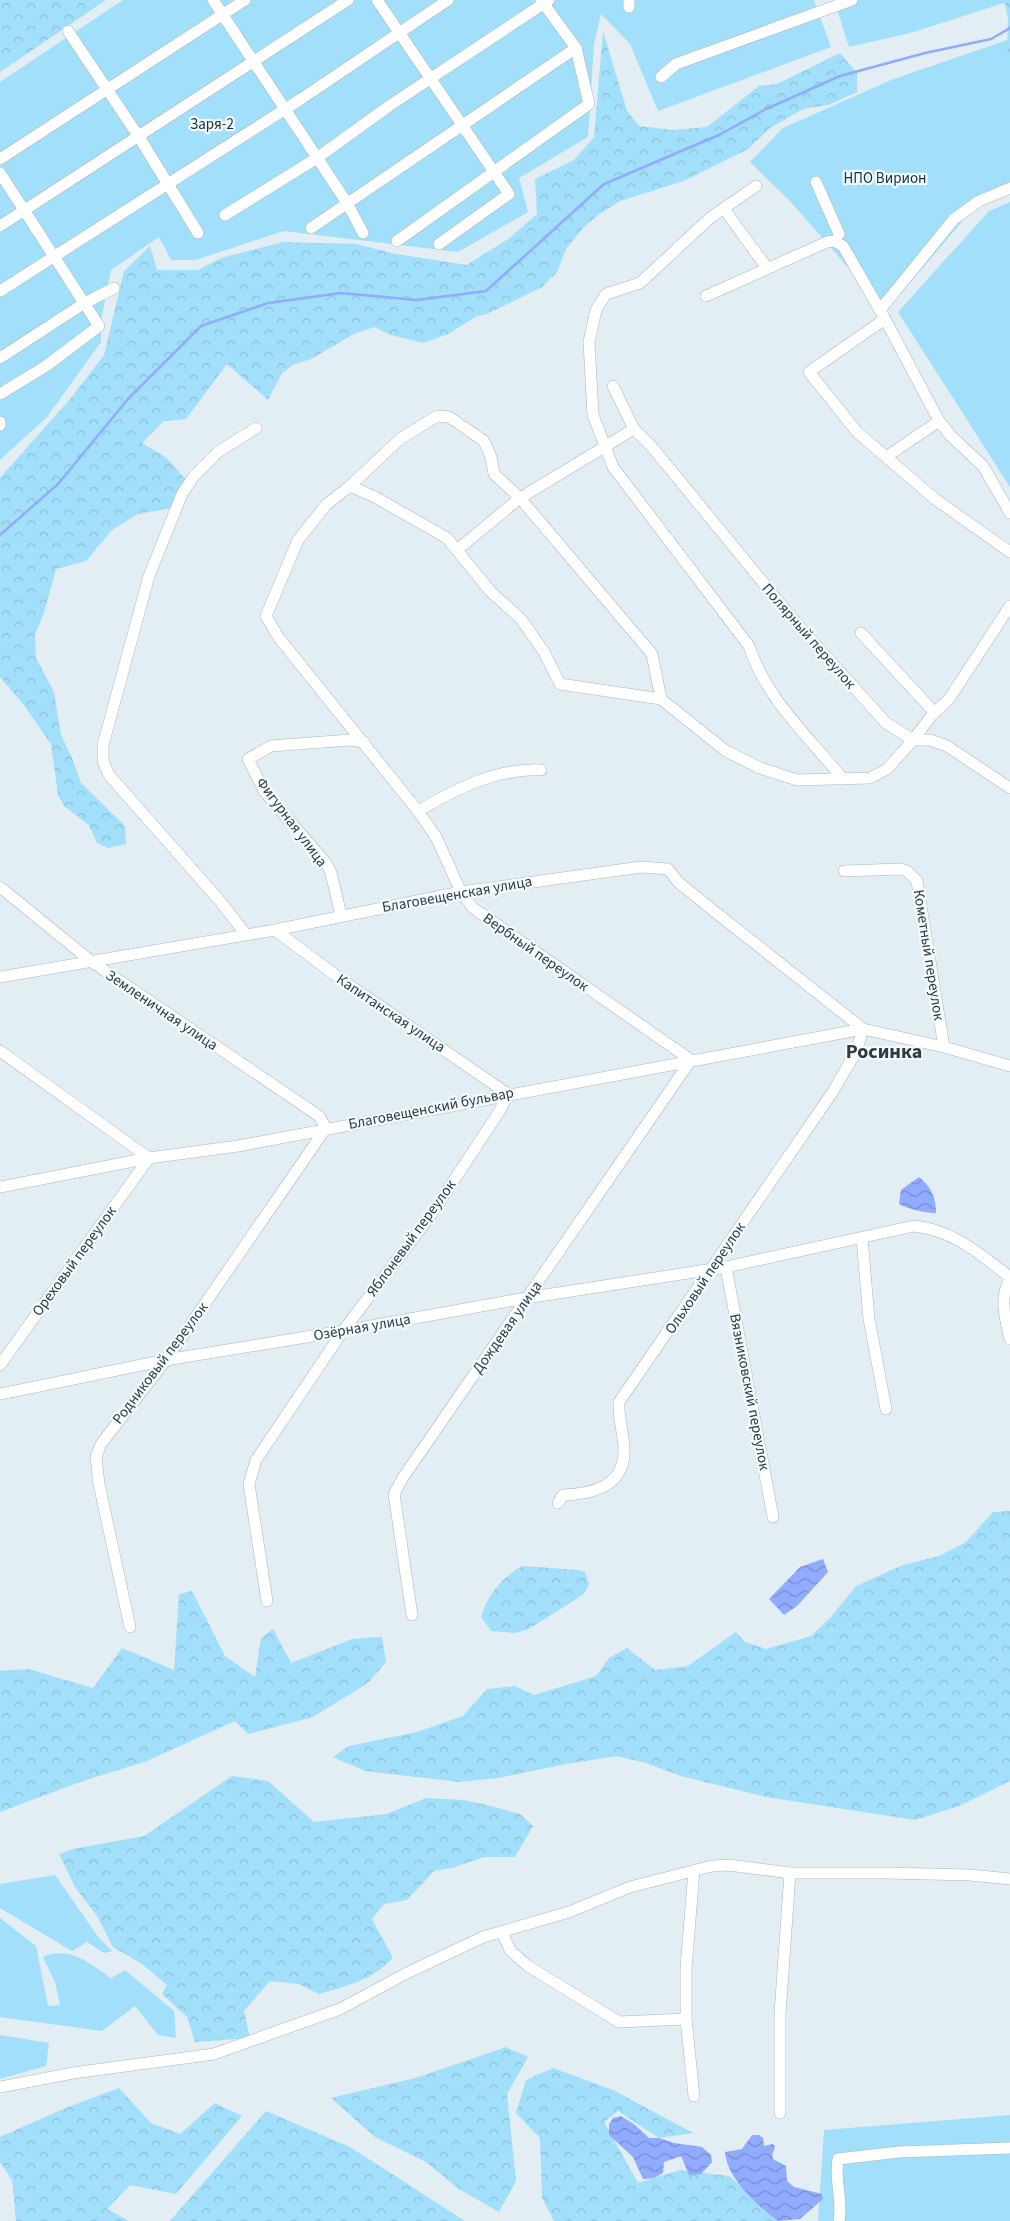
<svg xmlns="http://www.w3.org/2000/svg" width="1010" height="2221" viewBox="0 0 1010 2221" font-family="'Source Sans 3',sans-serif">
	<style>
		.green { fill: #a2dffa }
		.forest { fill: url(#forest-crowns) }
		.water { fill: url(#water-waves) }
		.lines { fill: none; stroke-linecap: round; stroke-linejoin: round }
		.stream { stroke: #91abff; stroke-width: 2.5 }
		.minor-casing { stroke: #acb7bc; stroke-width: 12 }
		.minor { stroke: #fff; stroke-width: 11 }
		.labels { text-anchor: middle; stroke-width: 4.5; stroke-linejoin: round; paint-order: stroke }
		.park-label { font-size: 15px; fill: #1b2f38; stroke: #f1fbff }
		.street-label { font-size: 15px; fill: #34393b; stroke: #f1fbff }
		.district-label { font-size: 20px; font-weight: bold; fill: #34393b; stroke: #f1fbff }
	</style>
	<defs>
		<pattern id="forest-crowns" width="20" height="18" patternUnits="userSpaceOnUse" patternTransform="scale(1.25)"><rect width="20" height="18" fill="#a2dffa"/><path d="M2 6a3 3 0 1 1 6 0M12 15a3 3 0 1 1 6 0" fill="none" stroke="#8cc0d7"/></pattern>
		<pattern id="water-waves" width="16" height="10" patternUnits="userSpaceOnUse" patternTransform="scale(1.25)"><rect width="16" height="10" fill="#91abff"/><path d="M0 5q4-4 8 0t8 0" fill="none" stroke="#778cd0"/></pattern>
	</defs>
	<rect width="100%" height="100%" fill="#e2eef3"/>
	<g class="green">
		<polygon points="123,0 814,0 831,47 658,111 630,44 601,14 594,44 588,137 519,178 528,212 458,252 284,231 195,260 171,260 159,237 111,270 101,321 101,342 47,417 0,460 0,82"/>
		<polygon points="834,0 1010,0 1010,1 914,32 849,47"/>
		<polygon points="1010,39 1010,191 971,211 886,311 790,201 750,162 783,128 891,80"/>
		<polygon points="1010,202 1010,487 898,312 989,211"/>
		<polygon points="55,1875 99,1938 112,1951 104,1953 87,1942 72,1951 0,1908 0,1884"/>
		<path d="M0,1918L36,1946L48,2006L60,2005L55,1982L43,1957C69,1945 91,1964 111,1978L125,1970L174,2011L176,2038L158,2035L135,2006L102,2031L0,2017Z"/>
		<polygon points="0,2035 49,2043 46,2066 0,2079"/>
		<polygon points="1010,2115 1010,2221 818,2221 824,2130"/>
	</g>
	<g class="forest">
		<polygon points="0,0 106,0 0,72"/>
		<polygon points="1004,0 1010,0 1010,66 1007,63 1008,19"/>
		<polygon points="603,31 627,111 639,126 673,130 707,127 759,86 777,84 840,53 857,73 857,92 828,105 803,109 770,128 748,149 684,181 620,201 598,215 584,227 566,249 557,272 542,287 487,314 477,316 448,334 423,343 391,335 374,327 354,334 311,359 293,365 282,373 268,400 227,364 186,419 164,421 142,443 167,458 192,487 172,508 138,514 112,530 86,561 56,569 44,613 35,634 36,658 54,692 61,735 72,758 81,783 125,826 126,844 108,848 97,843 89,825 64,806 58,795 51,744 23,704 0,677 0,478 71,398 104,355 124,271 150,246 157,270 198,270 221,258 283,242 356,244 396,254 467,265 511,237 537,214 535,179 574,160 594,137"/>
		<polygon points="1010,1511 1010,1781 959,1806 915,1820 766,1797 681,1776 646,1763 617,1756 566,1764 498,1778 459,1782 365,1771 333,1757 349,1746 417,1732 463,1716 487,1689 515,1686 534,1695 596,1676 609,1658 627,1648 655,1670 688,1666 736,1632 745,1642 766,1649 811,1636 831,1617 856,1586 903,1565 939,1556 966,1542 993,1512"/>
		<path d="M523,1566L578,1570L585,1572L589,1584L584,1594L529,1629L515,1633L491,1631L481,1617C488,1594 502,1577 523,1566Z"/>
		<polygon points="192,1591 225,1656 255,1677 261,1638 273,1629 291,1663 352,1639 382,1637 386,1662 368,1683 313,1717 248,1734 235,1721 147,1761 80,1782 0,1812 0,1671 28,1669 93,1688 122,1648 174,1670 179,1594"/>
		<path d="M232,1776L268,1781L314,1822L387,1814L426,1798L464,1800L491,1806L520,1814L533,1826L515,1857H484L452,1868L434,1871L407,1900L384,1904L372,1919L393,1958C370,1981 350,1985 319,1994L299,1984L270,1981L244,2011L250,2038L195,2042L187,2017L162,1994L167,1985L142,1964L113,1947L97,1916L75,1887L59,1854L73,1849L144,1836Z"/>
		<polygon points="506,2047 528,2057 507,2094 516,2181 499,2212 459,2189 426,2162 375,2137 331,2098 419,2077"/>
		<polygon points="553,2068 613,2090 693,2133 659,2138 618,2111 604,2122 638,2183 680,2170 729,2176 783,2221 554,2221 542,2198 540,2138 516,2113 526,2080"/>
		<polygon points="119,2088 151,2123 180,2134 215,2103 242,2116 176,2194 130,2185 107,2209 129,2221 16,2221 12,2180 0,2162 0,2137 63,2109"/>
		<polygon points="266,2111 350,2147 465,2221 170,2221"/>
	</g>
	<g class="water">
		<path d="M919,1177C931,1187 936,1197 936,1213C929,1214 905,1208 899,1204L901,1190Z"/>
		<polygon points="823,1559 828,1572 797,1606 784,1615 769,1599 800,1567"/>
		<polygon points="621,2116 635,2125 649,2138 659,2138 674,2143 702,2147 711,2155 712,2162 701,2174 689,2175 681,2156 664,2162 663,2173 654,2178 643,2179 633,2157 609,2135 609,2124 613,2118"/>
		<path d="M752,2135H759L763,2138L764,2146L773,2144L775,2147L772,2155L773,2159L786,2166L787,2181L794,2187L822,2194L823,2199L800,2219L778,2221C758,2206 727,2179 725,2152L742,2149Z"/>
	</g>
	<g class="lines">
		<polyline class="stream" points="0,535 58,484 128,399 201,326 268,303 341,293 417,300 486,291 604,184 719,135 766,109 840,76 925,53 991,39 1010,28"/>
		<g class="minor-casing">
			<g id="minor">
				<polyline points="213,0 347,203 363,233"/>
				<polyline points="377,0 509,194 439,244"/>
				<polyline points="629,7 629,0"/>
				<polyline points="68,31 139,137 198,233"/>
				<polyline points="661,77 676,64 852,0"/>
				<polyline points="0,159 245,0"/>
				<polyline points="0,173 99,326 46,366 0,394"/>
				<polyline points="816,182 839,234"/>
				<path d="M756,186L710,218L640,283L606,294L596,310L589,342L593,415L613,467L749,646C766,699 809,737 843,779"/>
				<polyline points="724,209 767,268"/>
				<polyline points="225,215 317,158 389,106 549,0"/>
				<polyline points="0,226 348,0"/>
				<polyline points="311,228 576,48"/>
				<polyline points="397,241 589,104 576,48 541,0"/>
				<polyline points="0,291 301,99 448,0"/>
				<polyline points="706,296 827,242 834,241 843,246 885,319 939,421 951,436 983,466 1010,513"/>
				<polyline points="880,310 954,219 979,201 1010,188"/>
				<polyline points="885,319 809,372 857,432 935,499 1010,552"/>
				<polyline points="0,358 83,304 114,288"/>
				<polyline points="613,386 634,429"/>
				<polyline points="0,422 0,425"/>
				<polyline points="886,457 939,421"/>
				<polyline points="350,486 375,497 447,538 490,591 521,619 544,652 560,684 661,699 726,751 760,768 797,780 870,778 887,769 913,740 932,715 949,699 1010,606"/>
				<polyline points="457,550 520,498 634,429 652,447 797,624 886,723 913,740 930,740 947,746 1010,788"/>
				<polyline points="861,633 934,712"/>
				<path d="M418,811C456,789 496,768 541,770"/>
				<polyline points="844,871 900,869 907,871 917,881 944,1047"/>
				<polyline points="0,887 92,962 319,1116 326,1128 166,1360 101,1444 96,1457 99,1484 130,1627"/>
				<polyline points="341,915 331,873 326,863 264,791 248,759 271,746 350,740 364,742"/>
				<polyline points="245,933 219,900 109,775 103,761 103,745 149,576 182,494 194,476 218,452 256,428"/>
				<polyline points="0,977 275,930 461,892 641,867 668,869 678,882 714,911 863,1029"/>
				<polyline points="0,1051 149,1158 0,1365"/>
				<polyline points="0,1187 149,1158 238,1146 863,1029 944,1047 1010,1066"/>
				<polyline points="862,1238 869,1319 886,1409"/>
				<polyline points="726,1267 773,1517"/>
				<path d="M1010,1279C999,1299 1005,1317 1010,1339"/>
				<path d="M0,1394L166,1360L343,1331L526,1298L726,1267L914,1226C954,1230 979,1254 1010,1277"/>
				<path d="M558,1503L563,1495C591,1494 623,1487 624,1453C625,1436 618,1422 619,1402L832,1093L856,1052L863,1029"/>
				<polyline points="267,1601 249,1484 256,1460 343,1331 431,1215 499,1112 508,1094 342,980 275,930"/>
				<polyline points="412,1615 394,1494 402,1479 691,1060 473,908 461,892 436,837 418,811 279,638 266,616 298,540 326,505 350,486 400,439 437,416 449,417 484,441 491,457 494,474 520,498 652,654 661,699"/>
				<polyline points="694,1871 686,1968 686,2019 694,2096"/>
				<polyline points="502,1932 510,1950 528,1966 619,2022 686,2019"/>
				<polyline points="0,2087 73,2073 214,2054 340,2009 407,1973 483,1937 569,1912 630,1887 712,1866 729,1865 790,1873 886,1873 970,1875 1010,1879"/>
				<polyline points="780,2113 780,2014 790,1873"/>
				<path d="M839,2221C843,2200 834,2179 838,2159L899,2152L1010,2148"/>
			</g>
		</g>
		<use href="#minor" class="minor"/>
	</g>
	<g class="labels">
		<g class="park-label">
			<text x="212" y="129">Заря-2</text>
			<text x="885" y="183">НПО Вирион</text>
		</g>
		<g class="street-label">
			<text transform="translate(809 636) rotate(49)" y="5">Полярный переулок</text>
			<text transform="translate(292 822) rotate(53)" y="5">Фигурная улица</text>
			<text transform="translate(457 894) rotate(-10)" y="5">Благовещенская улица</text>
			<text transform="translate(536 952) rotate(35)" y="5">Вербный переулок</text>
			<text transform="translate(929 955) rotate(81)" y="5">Кометный переулок</text>
			<text transform="translate(162 1010) rotate(34)" y="5">Земленичная улица</text>
			<text transform="translate(391 1013) rotate(34)" y="5">Капитанская улица</text>
			<text transform="translate(431 1108) rotate(-11)" y="5">Благовещенский бульвар</text>
			<text transform="translate(411 1238) rotate(-54)" y="5">Яблоневый переулок</text>
			<text transform="translate(74 1261) rotate(-54)" y="5">Ореховый переулок</text>
			<text transform="translate(705 1278) rotate(-56)" y="5">Ольховый переулок</text>
			<text transform="translate(362 1327) rotate(-10)" y="5">Озёрная улица</text>
			<text transform="translate(507 1327) rotate(-55)" y="5">Дождевая улица</text>
			<text transform="translate(160 1363) rotate(-53)" y="5">Родниковый переулок</text>
			<text transform="translate(750 1392) rotate(79)" y="5">Вязниковский переулок</text>
		</g>
		<g class="district-label">
			<text x="884" y="1058">Росинка</text>
		</g>
	</g>
</svg>
